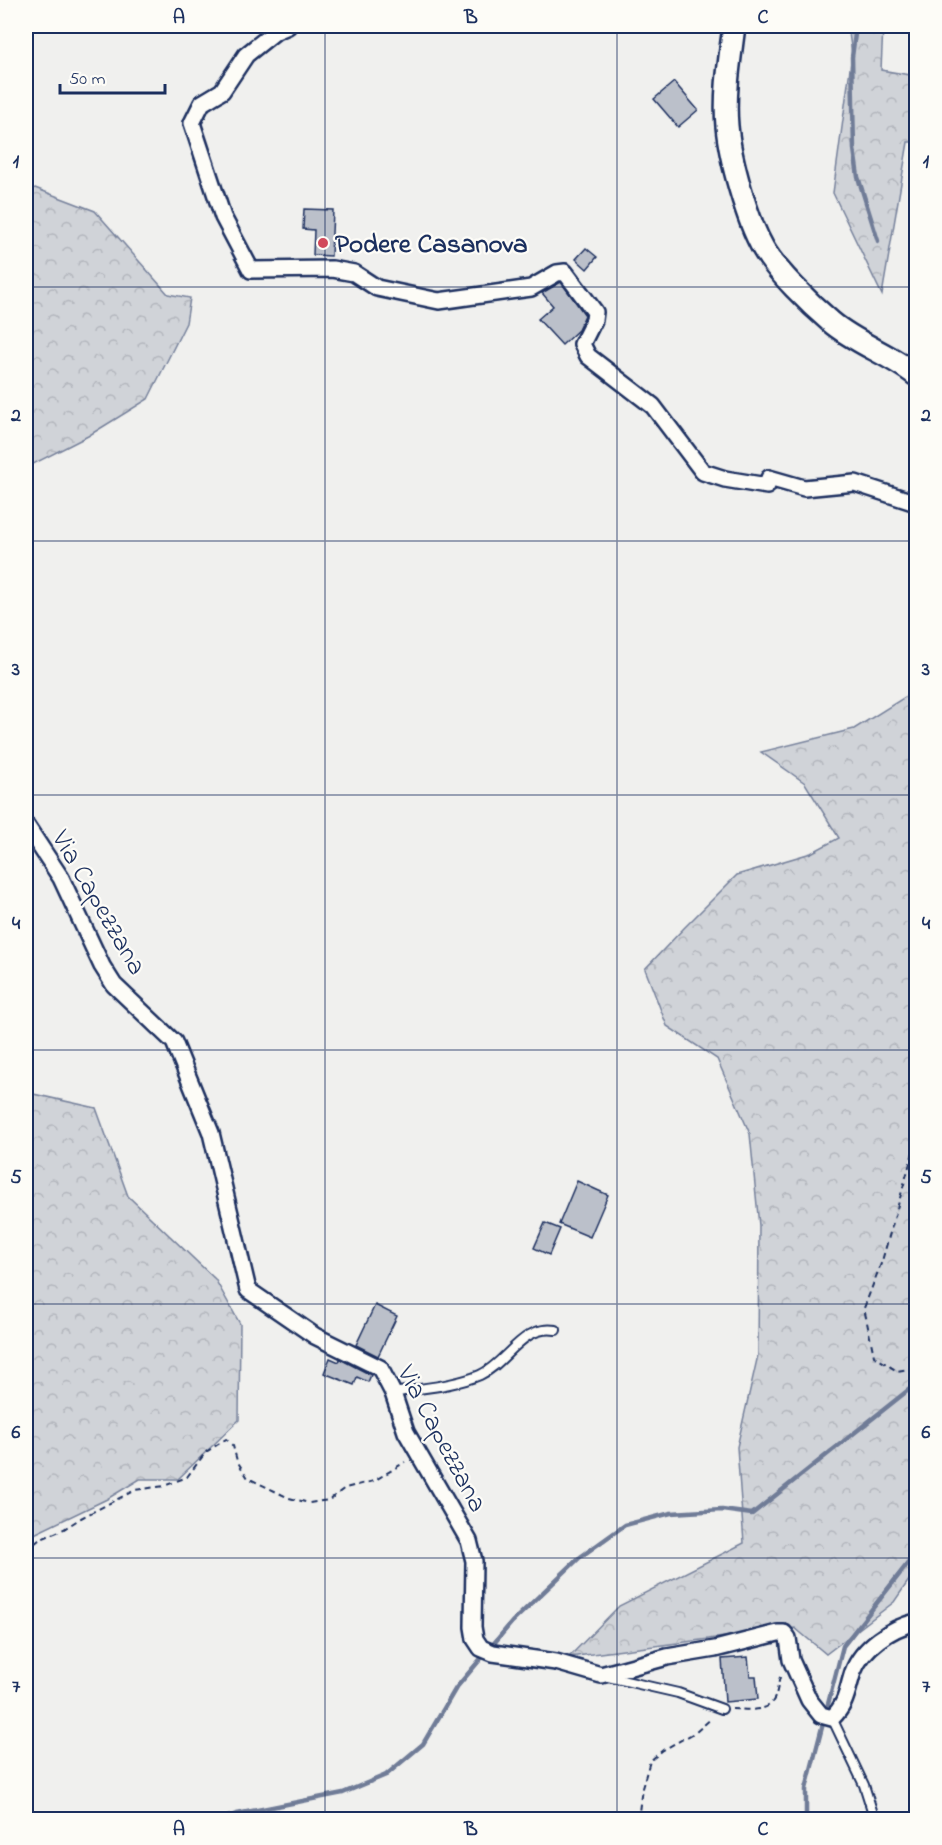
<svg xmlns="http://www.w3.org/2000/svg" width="942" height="1845" viewBox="0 0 942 1845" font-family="'Indie Flower',sans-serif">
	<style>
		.forest { fill: url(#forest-crowns); stroke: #76819b; stroke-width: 1.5 }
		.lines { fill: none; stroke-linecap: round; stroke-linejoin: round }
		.stream { stroke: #6f7b97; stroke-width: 4.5 }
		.building { fill: #bbc0ca; stroke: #1b2f5e; stroke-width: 1.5 }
		.lane-casing { stroke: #1b2f5e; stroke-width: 12 }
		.street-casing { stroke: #1b2f5e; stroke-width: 20 }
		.secondary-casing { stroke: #1b2f5e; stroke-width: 26 }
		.path { stroke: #1b2f5e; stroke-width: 2; stroke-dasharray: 6 4.5; stroke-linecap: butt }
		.lane { stroke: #fdfcf7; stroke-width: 8 }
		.street { stroke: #fdfcf7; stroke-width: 15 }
		.secondary { stroke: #fdfcf7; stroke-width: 21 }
		.grid { fill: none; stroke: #1b2f5e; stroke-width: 1.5; stroke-opacity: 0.55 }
		.poi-dot { fill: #d1495b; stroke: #fdfcf7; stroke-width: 2 }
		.labels { text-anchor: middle; stroke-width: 4.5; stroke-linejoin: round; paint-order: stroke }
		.poi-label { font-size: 27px; font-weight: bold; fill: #1b2f5e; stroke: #fdfcf7; text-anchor: start }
		.street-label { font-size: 27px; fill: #1b2f5e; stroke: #fdfcf7 }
		.neatline { fill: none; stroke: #1b2f5e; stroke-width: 2 }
		.grid-label { font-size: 20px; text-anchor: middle; font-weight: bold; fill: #1b2f5e }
	</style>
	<defs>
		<pattern id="forest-crowns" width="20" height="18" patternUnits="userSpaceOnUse" patternTransform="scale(1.5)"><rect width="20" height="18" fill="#d0d3d8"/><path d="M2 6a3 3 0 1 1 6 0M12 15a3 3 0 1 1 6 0" fill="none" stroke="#b2b5bc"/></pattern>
	</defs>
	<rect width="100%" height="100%" fill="#f0f0ee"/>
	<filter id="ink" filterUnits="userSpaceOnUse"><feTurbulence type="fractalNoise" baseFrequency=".0167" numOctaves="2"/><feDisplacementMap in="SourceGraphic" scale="12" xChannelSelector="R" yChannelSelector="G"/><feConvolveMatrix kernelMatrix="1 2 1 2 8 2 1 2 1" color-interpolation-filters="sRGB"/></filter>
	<g filter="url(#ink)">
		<g class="forest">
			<polygon points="848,26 883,26 881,70 916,76 916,142 908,142 882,295 833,193 852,54"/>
			<polygon points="35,188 95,211 168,294 190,298 186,323 148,399 88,436 31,465 26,470 26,192"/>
			<polygon points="916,690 916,1570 894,1602 826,1654 795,1628 569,1657 619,1606 744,1543 737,1447 758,1355 759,1226 750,1134 717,1059 667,1026 645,969 684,928 737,875 811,853 839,838 805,783 761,752 854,729"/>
			<polygon points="26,1084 29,1093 96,1108 128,1196 215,1279 240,1324 239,1420 178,1479 140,1479 107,1499 26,1538"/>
		</g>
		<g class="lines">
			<g class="stream">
				<polyline points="856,26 852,57 854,149 858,177 878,241"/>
				<polyline points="916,1231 912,1257 916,1355"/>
				<polyline points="219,1820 237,1814 343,1793 386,1775 423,1744 456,1688 512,1622 579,1558 625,1525 671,1513 722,1510 752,1514 916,1384"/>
				<polyline points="806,1820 806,1789 843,1646 916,1553"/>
			</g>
		</g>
		<g class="building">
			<polygon points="674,82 698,110 678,127 654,99"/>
			<polygon points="304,209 333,210 331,256 313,255 314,230 303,229"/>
			<polygon points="586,248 597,257 587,269 576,259"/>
			<polygon points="561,282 585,315 578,330 562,345 538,319 553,306 542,293"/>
			<polygon points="577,1181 608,1195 590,1237 559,1224"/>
			<polygon points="545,1223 560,1229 549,1255 534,1248"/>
			<polygon points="375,1305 397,1316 378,1356 356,1345"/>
			<polygon points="330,1358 339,1362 340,1359 371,1375 368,1382 357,1377 354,1385 324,1373"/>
			<polygon points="748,1657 750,1676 756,1676 758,1699 725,1702 722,1659"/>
		</g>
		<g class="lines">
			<g class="lane-casing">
				<g id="lane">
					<path d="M393,1393C421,1388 454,1386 480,1375C507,1363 522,1324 556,1330"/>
					<polyline points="608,1677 678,1693 722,1709"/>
					<polyline points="832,1718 864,1785 875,1820"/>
				</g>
			</g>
			<g class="street-casing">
				<g id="street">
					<polyline points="288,26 276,31 246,55 222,91 202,103 192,123 223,217 251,270 332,269 354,273 377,288 439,301 531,288 557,273 565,272 595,312 594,320 582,344 588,356 653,406 703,472 725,479 767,486 769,478 804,488 855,483 916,503"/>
					<path d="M26,825L61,878L102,966L114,985L174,1042L211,1133L248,1290L315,1336L380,1368L393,1393L406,1432L469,1541L474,1561L473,1627L475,1639L481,1648L493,1653L556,1662L601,1675L667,1657L715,1649L778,1633H784L788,1638L791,1660L809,1700L821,1715L832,1718C847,1704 847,1690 853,1672C862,1647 891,1628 916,1622"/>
				</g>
			</g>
			<g class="secondary-casing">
				<path id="secondary" d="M734,26C730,58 724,93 727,126C730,159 747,220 763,248C776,271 811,305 831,322C857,344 890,354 916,375"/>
			</g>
			<g class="path">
				<polyline points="916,1142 882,1261 864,1308 874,1356 897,1371 916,1368"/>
				<polyline points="26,1550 39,1540 64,1529 81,1518 135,1490 164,1486 187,1477 206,1452 226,1439 233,1446 237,1461 248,1478 289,1498 309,1503 329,1500 345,1488 374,1481 405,1462"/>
				<path d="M732,1709C747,1709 769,1714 775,1697C778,1690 778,1682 781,1674"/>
				<polyline points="638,1820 642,1788 650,1761 663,1750 696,1732 712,1718"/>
			</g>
			<use href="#lane" class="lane"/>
			<use href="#street" class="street"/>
			<use href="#secondary" class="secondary"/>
		</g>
	</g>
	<path class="grid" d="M325,26V1820M617,26V1820M26,287H916M26,541H916M26,795H916M26,1050H916M26,1304H916M26,1558H916"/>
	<circle class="poi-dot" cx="323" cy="243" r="6"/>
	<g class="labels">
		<g class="poi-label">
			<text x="335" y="252">Podere Casanova</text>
		</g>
		<g class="street-label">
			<text transform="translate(100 902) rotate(60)" y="9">Via Capezzana</text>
			<text transform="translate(443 1438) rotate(62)" y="9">Via Capezzana</text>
		</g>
	</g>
	<rect width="942" height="1845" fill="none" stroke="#fdfcf7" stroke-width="66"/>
	<path d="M60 84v9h105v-9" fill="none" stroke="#1b2f5e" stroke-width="3"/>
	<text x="69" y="84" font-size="18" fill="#1b2f5e" stroke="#fdfcf7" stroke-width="4.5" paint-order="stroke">50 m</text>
	<rect x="33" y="33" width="876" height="1779" class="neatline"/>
	<g class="grid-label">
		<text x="179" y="23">A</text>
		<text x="471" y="23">B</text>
		<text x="763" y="23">C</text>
		<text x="16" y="167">1</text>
		<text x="926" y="167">1</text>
		<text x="16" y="421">2</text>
		<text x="926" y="421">2</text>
		<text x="16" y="675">3</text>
		<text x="926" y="675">3</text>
		<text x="16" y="929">4</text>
		<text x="926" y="929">4</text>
		<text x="16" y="1183">5</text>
		<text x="926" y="1183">5</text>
		<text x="16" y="1438">6</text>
		<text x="926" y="1438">6</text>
		<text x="16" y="1692">7</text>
		<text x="926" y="1692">7</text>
		<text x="179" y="1835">A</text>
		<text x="471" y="1835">B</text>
		<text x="763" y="1835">C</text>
	</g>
</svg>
